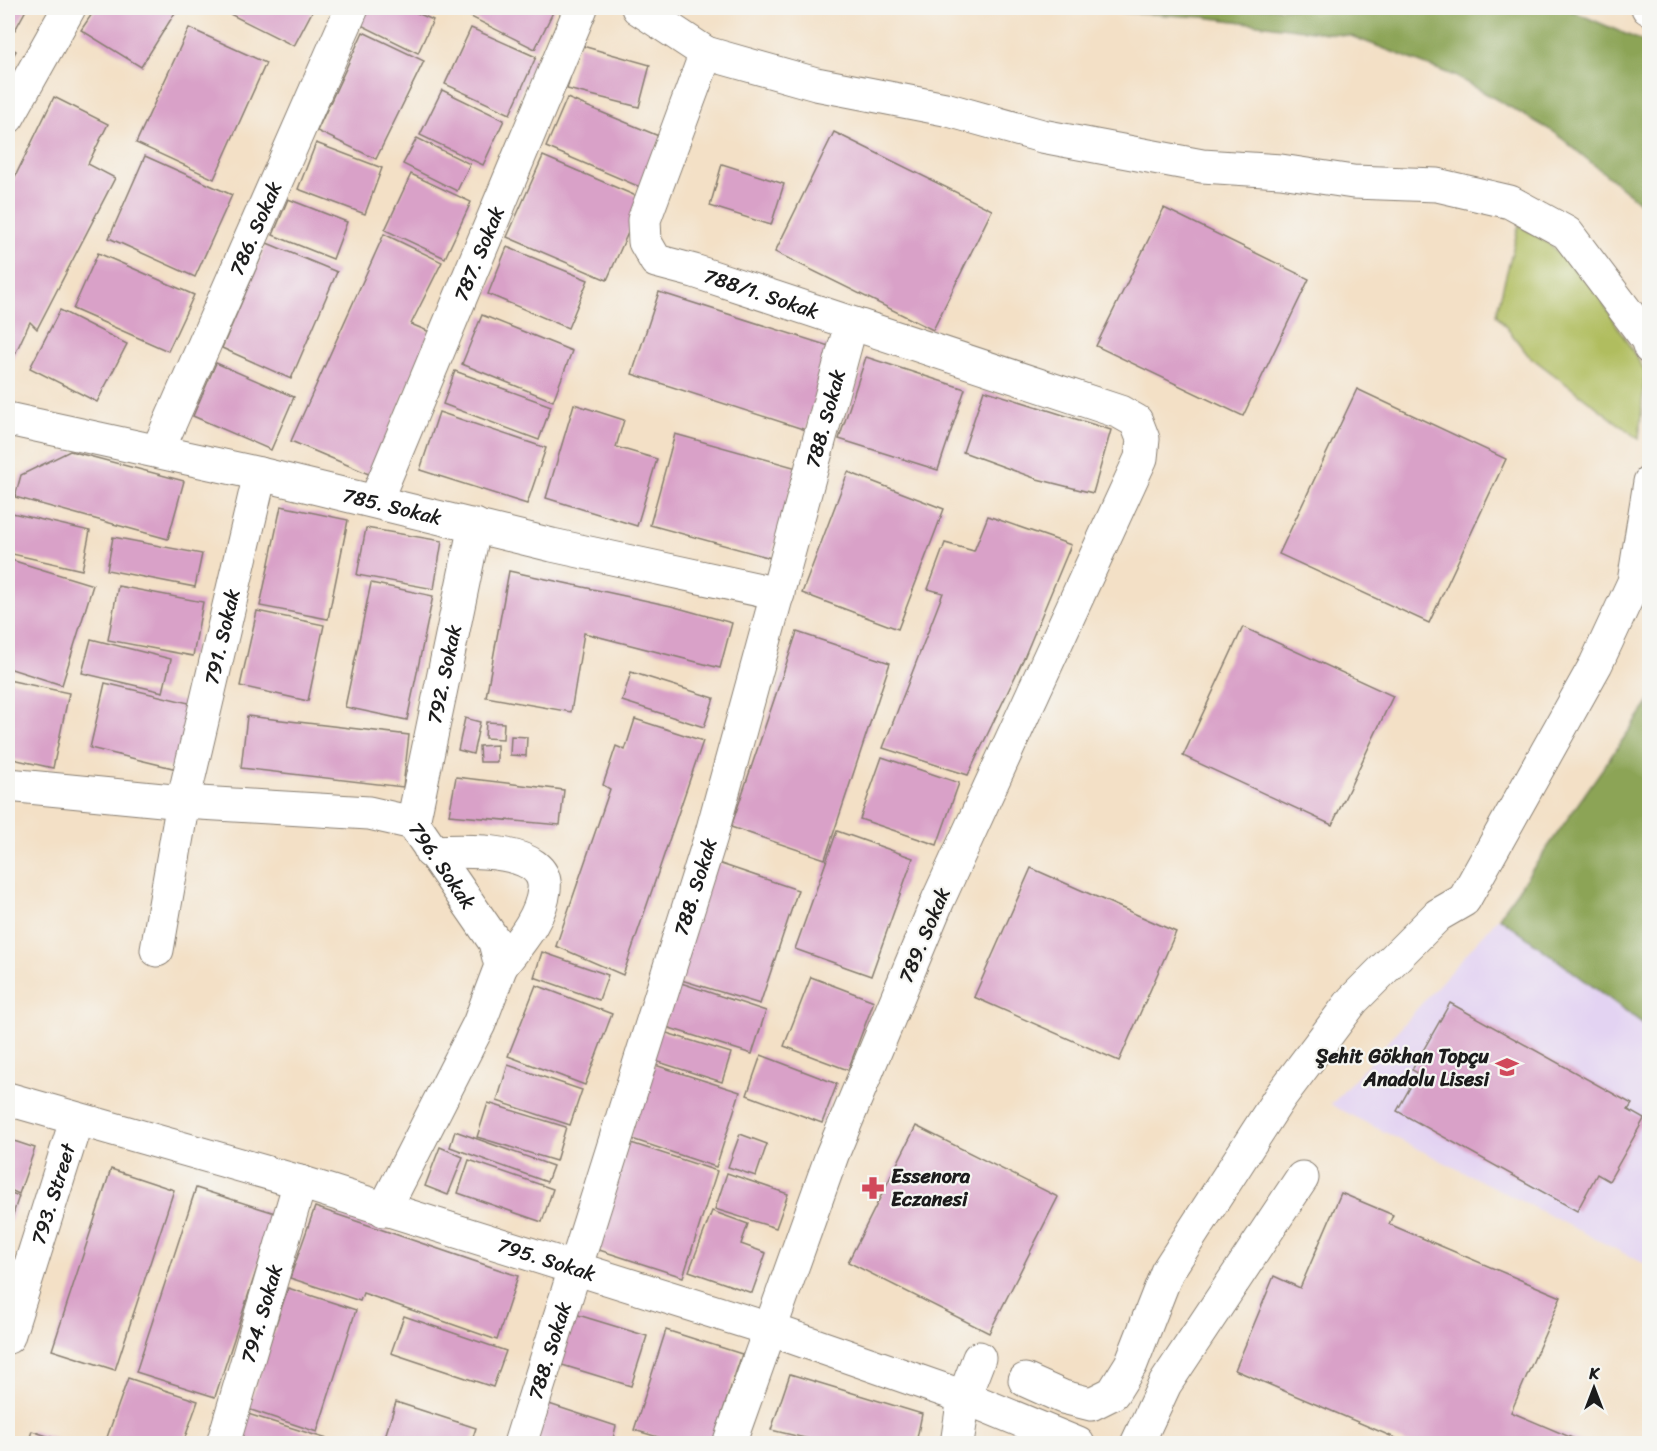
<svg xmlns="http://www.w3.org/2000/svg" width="1657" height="1451" viewBox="0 0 1657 1451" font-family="Sriracha,sans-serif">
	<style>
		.built { fill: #e3d3f2 }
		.green { fill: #b0bd5f; stroke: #666c3e; stroke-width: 1.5 }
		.forest { fill: #8ca456; stroke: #546039; stroke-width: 1.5 }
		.building { fill: #d9a1c8 }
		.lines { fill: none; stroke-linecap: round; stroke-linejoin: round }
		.minor-casing { stroke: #887e71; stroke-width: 35 }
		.major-casing { stroke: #887e71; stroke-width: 35 }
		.minor { stroke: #fff; stroke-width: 33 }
		.major { stroke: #fff; stroke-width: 33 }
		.labels { text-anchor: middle; stroke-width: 4.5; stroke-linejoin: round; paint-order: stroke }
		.street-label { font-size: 20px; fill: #1c1c1c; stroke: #f6f6f2 }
		.poi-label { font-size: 20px; font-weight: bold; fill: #1c1c1c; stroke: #f6f6f2; text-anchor: end }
	</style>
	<rect width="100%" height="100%" fill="#f6f6f2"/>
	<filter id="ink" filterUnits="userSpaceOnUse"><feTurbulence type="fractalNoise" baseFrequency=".0167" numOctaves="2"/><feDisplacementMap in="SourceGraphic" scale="12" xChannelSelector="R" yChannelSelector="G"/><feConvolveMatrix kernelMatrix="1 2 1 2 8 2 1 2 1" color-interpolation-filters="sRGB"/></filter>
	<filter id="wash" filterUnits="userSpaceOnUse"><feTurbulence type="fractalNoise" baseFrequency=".008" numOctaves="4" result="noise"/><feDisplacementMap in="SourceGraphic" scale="24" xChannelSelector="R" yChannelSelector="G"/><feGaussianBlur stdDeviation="1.35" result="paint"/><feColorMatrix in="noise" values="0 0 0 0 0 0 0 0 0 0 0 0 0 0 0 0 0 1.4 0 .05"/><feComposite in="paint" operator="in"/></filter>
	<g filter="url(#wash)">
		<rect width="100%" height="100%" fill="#f3e0c6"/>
		<polygon class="built" points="1499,917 1649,1028 1649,1266 1331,1105"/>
		<polygon class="green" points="1519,225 1551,245 1597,293 1645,371 1639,439 1528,355 1496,314"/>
		<g class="forest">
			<polygon points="1050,8 1565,8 1649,44 1649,210 1554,132 1455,76 1351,36 1203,17"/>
			<polygon points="1649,702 1649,1028 1499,917"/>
		</g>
		<g id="blocks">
			<g class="building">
				<polygon points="8,8 27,8 15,30 8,26"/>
				<polygon points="96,8 178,8 141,67 81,30"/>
				<polygon points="218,8 314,8 294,46"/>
				<polygon points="362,8 406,8 433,20 418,53 355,22"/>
				<polygon points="438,8 455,8 452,15"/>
				<polygon points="466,8 555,8 535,49 463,13"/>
				<polygon points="189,28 266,63 214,179 136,143"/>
				<polygon points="471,28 536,57 510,114 445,84"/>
				<polygon points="363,32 424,61 376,159 317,131"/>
				<polygon points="579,45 650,65 639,107 567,89"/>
				<polygon points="8,46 16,51 8,65"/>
				<polygon points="442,90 504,120 483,165 420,135"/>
				<polygon points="54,97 108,124 88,164 115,178 37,329 30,322 8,369 8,191"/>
				<polygon points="567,98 661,137 640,187 546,147"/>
				<polygon points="834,132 992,210 933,330 775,252"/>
				<polygon points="417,138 470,164 457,191 403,164"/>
				<polygon points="316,143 382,168 365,214 298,189"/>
				<polygon points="145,156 232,195 195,277 109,238"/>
				<polygon points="543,156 643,199 607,280 507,237"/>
				<polygon points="722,164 784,184 771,225 710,206"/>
				<polygon points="411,174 471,202 445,258 385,230"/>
				<polygon points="288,199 347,222 333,259 273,235"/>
				<polygon points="1164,208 1309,279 1243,416 1096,346"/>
				<polygon points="384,234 442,262 411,324 430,332 371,475 291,441"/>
				<polygon points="267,243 337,272 291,379 222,348"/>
				<polygon points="507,247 588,280 568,328 488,294"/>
				<polygon points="98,253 194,295 168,351 73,309"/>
				<polygon points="659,292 832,347 806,430 632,374"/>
				<polygon points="60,310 127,344 97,402 30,368"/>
				<polygon points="482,315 572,351 553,401 462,364"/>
				<polygon points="866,357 965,389 938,470 839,439"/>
				<polygon points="216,363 294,397 271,450 193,416"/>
				<polygon points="455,371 551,406 539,440 443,404"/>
				<polygon points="1357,389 1506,459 1429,623 1279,554"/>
				<polygon points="984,390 1111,430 1093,493 1037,479 963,452"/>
				<polygon points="574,404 624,420 616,447 657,459 637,526 546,498"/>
				<polygon points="439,412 546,448 527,504 420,470"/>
				<polygon points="675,434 797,468 771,558 650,525"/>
				<polygon points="70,451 184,481 168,539 15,497 21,475"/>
				<polygon points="848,472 944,509 898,629 802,593"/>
				<polygon points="281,506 348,520 328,619 260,606"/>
				<polygon points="8,512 90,531 82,570 8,553"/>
				<polygon points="988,516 1071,545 1024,658 968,775 883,748 943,593 928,589 945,543 974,551"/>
				<polygon points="366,528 442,541 434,589 357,575"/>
				<polygon points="113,537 202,554 195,587 107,570"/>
				<polygon points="8,559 93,585 62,685 8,668"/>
				<polygon points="509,571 671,606 732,623 720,668 584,633 571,712 486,697"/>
				<polygon points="371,583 433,596 407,720 345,707"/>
				<polygon points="118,586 203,602 193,656 108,640"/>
				<polygon points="257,611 324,625 308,701 240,686"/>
				<polygon points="1243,627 1393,696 1332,825 1183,756"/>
				<polygon points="797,632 890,663 825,859 731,827"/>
				<polygon points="91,639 171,659 163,692 82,673"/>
				<polygon points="631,672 714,698 704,727 622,701"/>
				<polygon points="8,680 69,693 53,768 8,758"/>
				<polygon points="105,683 193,704 177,769 90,748"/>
				<polygon points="247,716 409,735 403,787 241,768"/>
				<polygon points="465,718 480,722 473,754 458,750"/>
				<polygon points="635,719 703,741 623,975 556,946 610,789 603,785 616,746 625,750"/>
				<polygon points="486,722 504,723 503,739 485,738"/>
				<polygon points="511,736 527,737 526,756 510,755"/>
				<polygon points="497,745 497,762 480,762 479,746"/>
				<polygon points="882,757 959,783 937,845 860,819"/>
				<polygon points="456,777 564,790 560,825 449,815"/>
				<polygon points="837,831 913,858 871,976 795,949"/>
				<polygon points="715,862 798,890 760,1004 678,979"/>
				<polygon points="1031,868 1176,932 1119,1061 974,997"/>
				<polygon points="542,952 608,975 599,1000 534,977"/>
				<polygon points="811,977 874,1001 848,1070 784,1046"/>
				<polygon points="678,982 766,1011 752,1054 663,1026"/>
				<polygon points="536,985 612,1014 585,1085 508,1056"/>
				<polygon points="1450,1003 1632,1104 1628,1110 1644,1119 1609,1181 1597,1174 1577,1211 1397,1111 1418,1073 1412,1070"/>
				<polygon points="657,1030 731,1053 722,1082 649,1059"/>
				<polygon points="761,1055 837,1084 822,1123 747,1095"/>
				<polygon points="652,1064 740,1092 716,1167 629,1138"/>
				<polygon points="508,1065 582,1090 570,1125 497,1101"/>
				<polygon points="488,1103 566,1127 556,1161 477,1137"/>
				<polygon points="916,1126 1058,1197 989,1333 848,1262"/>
				<polygon points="455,1131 553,1166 547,1182 450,1147"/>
				<polygon points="740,1134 767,1144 756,1176 728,1167"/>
				<polygon points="8,1139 35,1148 19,1194 8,1189"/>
				<polygon points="628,1142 717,1171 683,1277 593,1248"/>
				<polygon points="440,1147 463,1157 448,1195 425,1186"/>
				<polygon points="469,1160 553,1189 542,1222 458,1193"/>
				<polygon points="111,1169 174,1190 115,1370 52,1350"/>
				<polygon points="727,1173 788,1194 776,1228 715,1209"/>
				<polygon points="196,1188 275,1213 215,1397 136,1372"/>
				<polygon points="8,1192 19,1196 8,1230"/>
				<polygon points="1341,1193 1393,1215 1389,1224 1561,1297 1511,1412 1584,1443 1407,1443 1235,1370 1274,1276 1300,1288"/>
				<polygon points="315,1207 518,1276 497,1340 363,1293 360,1301 290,1278"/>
				<polygon points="712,1211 748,1224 741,1244 766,1253 752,1293 689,1271"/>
				<polygon points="288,1288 356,1310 317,1432 248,1409"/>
				<polygon points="575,1314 647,1336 631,1386 559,1364"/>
				<polygon points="404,1316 506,1351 493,1387 391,1353"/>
				<polygon points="666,1330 742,1354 712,1443 678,1443 634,1430"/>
				<polygon points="790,1374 922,1414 916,1443 826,1443 771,1430"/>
				<polygon points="128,1378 198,1401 183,1443 105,1443"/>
				<polygon points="396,1402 476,1428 471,1443 383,1443"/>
				<polygon points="546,1403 616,1426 612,1443 533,1443"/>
				<polygon points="248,1414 327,1439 325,1443 239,1443"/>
				<polygon points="32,1431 68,1443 28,1443"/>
				<polygon points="786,1437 805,1443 784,1443"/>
			</g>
		</g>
	</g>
	<g filter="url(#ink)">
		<use href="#blocks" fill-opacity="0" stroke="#887e71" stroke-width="1.5"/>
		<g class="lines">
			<g class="minor-casing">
				<g id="minor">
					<path id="s1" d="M638,8L706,53L644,220L645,242L656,261L694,271L1120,412L1136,421L1143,439L1141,458L938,900L832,1155L729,1444"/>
					<polyline points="706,53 816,84 945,109 1042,136 1202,166 1281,171 1353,182 1437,185 1510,202 1567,233 1647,339 1650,348"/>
					<polyline points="8,117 69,8"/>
					<path id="s2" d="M8,419L260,474L552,545L778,594"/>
					<path id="s3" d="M158,450L352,8"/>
					<path id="s4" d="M376,500L581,8"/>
					<path id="s5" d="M8,785L183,802L369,813L413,823L495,942L501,966L479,1024L384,1210"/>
					<path id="s6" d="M413,823L475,525"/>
					<path d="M431,852C458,851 550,845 544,890C541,919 518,944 501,966"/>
					<path id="s7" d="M157,950L183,802L260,474"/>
					<path id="s8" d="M8,1099L300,1182L769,1329L964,1397L1078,1444"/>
					<path id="s9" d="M8,1337L76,1121"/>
					<polyline points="1025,1380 1063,1397 1091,1404 1113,1393 1131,1364 1167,1272 1280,1097 1353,1000 1438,915 1464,900 1596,664 1634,582 1650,482"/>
					<path id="s10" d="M223,1444L300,1182"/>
					<path id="s11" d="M520,1444L711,836L851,324"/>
					<polyline points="957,1444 964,1397 979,1358"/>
					<polyline points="1137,1444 1165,1384 1302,1178"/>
				</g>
			</g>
			<g class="major-casing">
				<polyline id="major" points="1648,8 1650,8"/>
			</g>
			<use href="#minor" class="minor"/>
			<use href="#major" class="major"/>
		</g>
	</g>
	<defs>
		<g id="school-bare" transform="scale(1.8)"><path d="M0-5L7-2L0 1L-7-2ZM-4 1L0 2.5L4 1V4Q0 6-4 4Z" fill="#d1495b" stroke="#f6f6f2" stroke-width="2.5" paint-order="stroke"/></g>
		<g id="pharmacy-bare" transform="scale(1.8)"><path d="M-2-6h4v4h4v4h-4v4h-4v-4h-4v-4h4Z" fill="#d1495b" stroke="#f6f6f2" stroke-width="2.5" paint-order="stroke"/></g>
	</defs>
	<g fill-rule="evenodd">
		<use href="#school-bare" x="1507" y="1067"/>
		<use href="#pharmacy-bare" x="873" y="1188"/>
	</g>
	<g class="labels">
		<g class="street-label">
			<text dy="7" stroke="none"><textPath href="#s3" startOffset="242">786. Sokak</textPath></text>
			<text dy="7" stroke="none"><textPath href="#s4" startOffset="267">787. Sokak</textPath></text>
			<text dy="7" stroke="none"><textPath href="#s1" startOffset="414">788/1. Sokak</textPath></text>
			<text dy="7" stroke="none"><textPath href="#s11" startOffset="1070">788. Sokak</textPath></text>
			<text dy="7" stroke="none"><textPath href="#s2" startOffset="394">785. Sokak</textPath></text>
			<text dy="7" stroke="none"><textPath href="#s7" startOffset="320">791. Sokak</textPath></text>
			<text dy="7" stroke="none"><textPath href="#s6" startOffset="152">792. Sokak</textPath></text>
			<text dy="7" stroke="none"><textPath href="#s5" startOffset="459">796. Sokak</textPath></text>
			<text dy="7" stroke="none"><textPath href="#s11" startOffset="584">788. Sokak</textPath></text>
			<text transform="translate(924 935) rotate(-67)" y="7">789. Sokak</text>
			<text dy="7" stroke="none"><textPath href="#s9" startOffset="150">793. Street</textPath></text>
			<text dy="7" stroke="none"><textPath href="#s8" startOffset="562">795. Sokak</textPath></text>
			<text dy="7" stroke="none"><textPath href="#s10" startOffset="136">794. Sokak</textPath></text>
			<text dy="7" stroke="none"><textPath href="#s11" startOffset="98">788. Sokak</textPath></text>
		</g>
		<g class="poi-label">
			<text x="1489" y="1063">Şehit Gökhan Topçu<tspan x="1489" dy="23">Anadolu Lisesi</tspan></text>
			<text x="891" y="1183" text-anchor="start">Essenora<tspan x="891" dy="23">Eczanesi</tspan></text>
		</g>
	</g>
	<rect width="1657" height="1451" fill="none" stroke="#f6f6f2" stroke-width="30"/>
	<g transform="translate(1594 1388)" stroke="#f6f6f2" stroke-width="4.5" paint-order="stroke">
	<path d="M0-4.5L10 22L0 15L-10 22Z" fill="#1c1c1c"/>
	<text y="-9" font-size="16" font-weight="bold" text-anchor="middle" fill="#1c1c1c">K</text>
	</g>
</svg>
